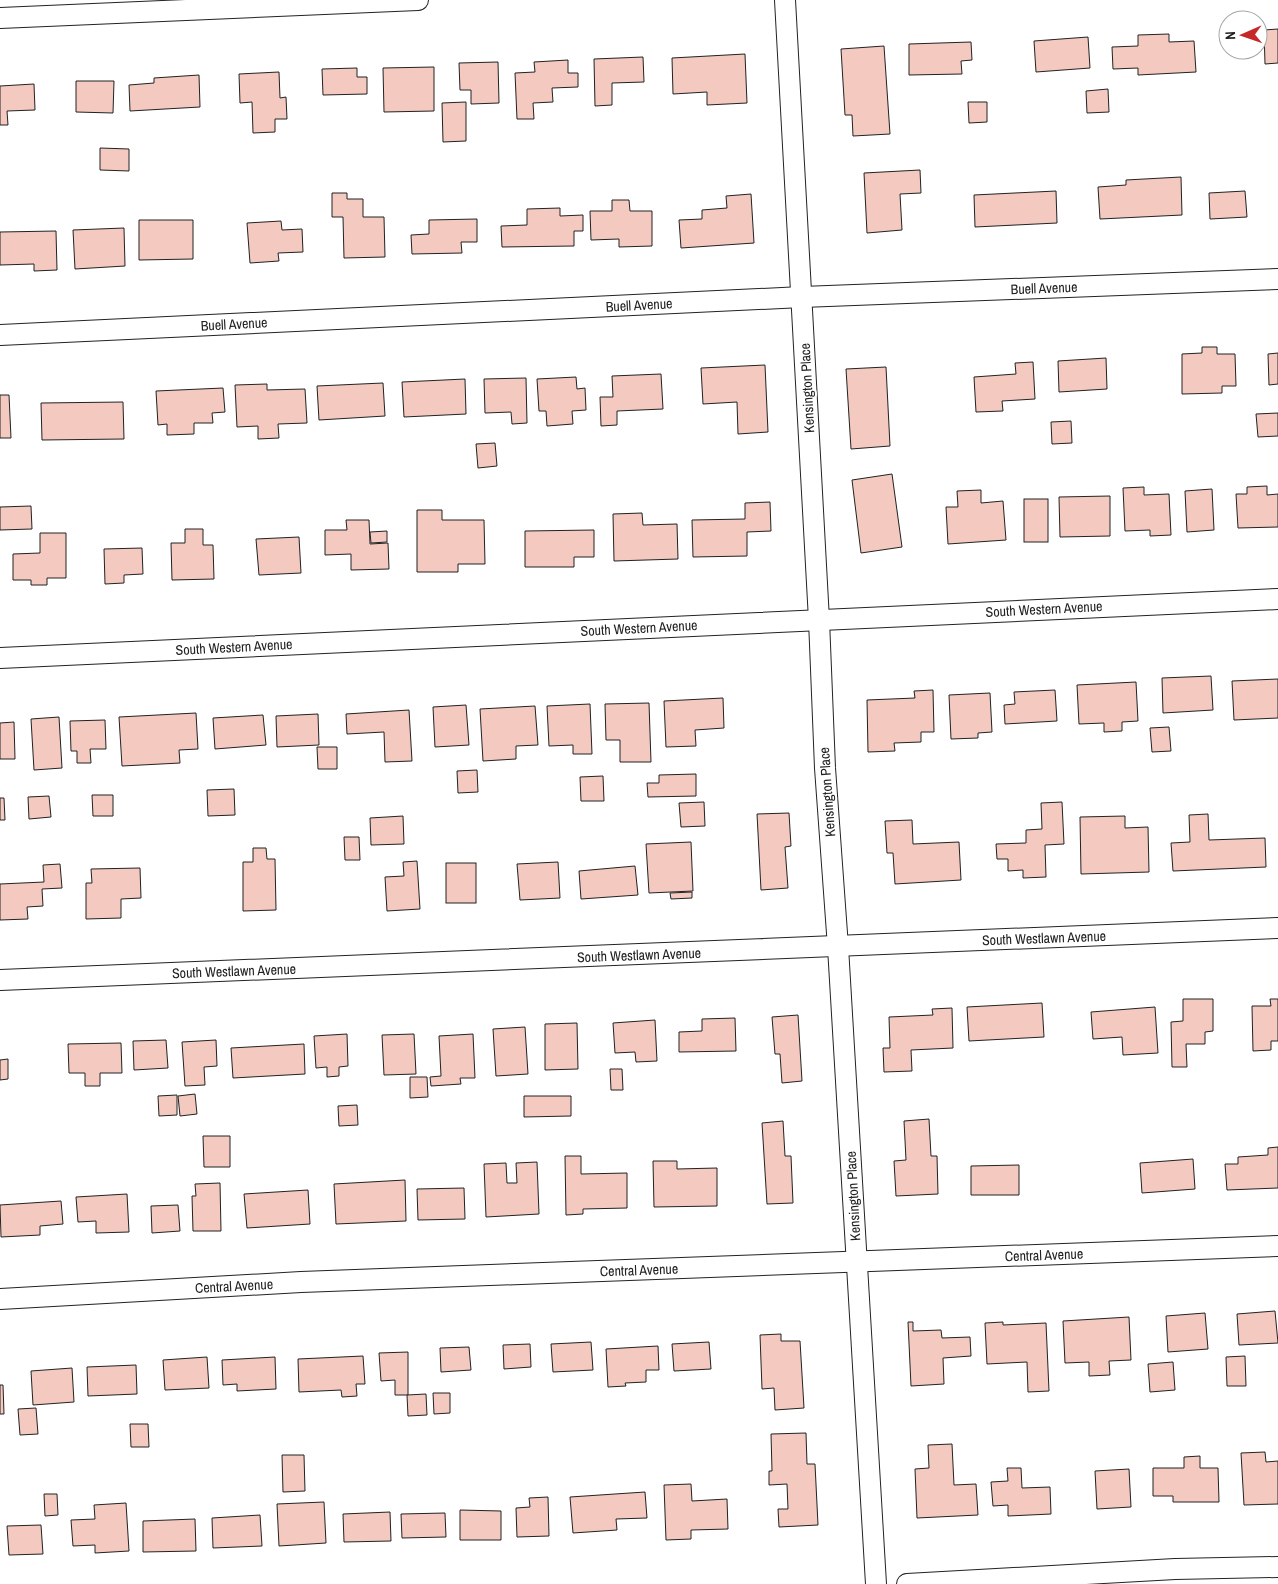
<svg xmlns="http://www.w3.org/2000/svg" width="1278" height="1584" viewBox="0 0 1278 1584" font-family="'Archivo Narrow',sans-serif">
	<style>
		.building { fill: #f3c9c0; stroke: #222 }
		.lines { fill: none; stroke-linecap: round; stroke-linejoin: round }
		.minor-casing { stroke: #222; stroke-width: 22 }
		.minor { stroke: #fff; stroke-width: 20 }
		.labels { text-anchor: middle; stroke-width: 4; stroke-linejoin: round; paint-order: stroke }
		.street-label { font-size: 14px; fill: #222; stroke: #fff }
	</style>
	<rect width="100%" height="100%" fill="#fff"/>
	<g class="building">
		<polygon points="1278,29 1278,63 1265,64 1264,30"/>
		<polygon points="1169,34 1169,42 1194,41 1196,72 1138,75 1138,68 1113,69 1112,47 1138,46 1138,35"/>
		<polygon points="1088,37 1090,68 1036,72 1034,41"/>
		<polygon points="971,42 972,60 961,61 962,74 909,75 909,44"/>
		<polygon points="884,46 890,134 853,136 852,115 845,115 841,49"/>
		<polygon points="745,54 747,103 707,105 707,92 673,94 672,58"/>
		<polygon points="643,57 644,82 612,83 612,105 595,106 594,59"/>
		<polygon points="568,60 568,73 578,73 578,87 552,88 553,102 533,103 534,119 517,119 515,73 535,72 534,62"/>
		<polygon points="498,62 499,103 471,104 471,90 460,90 459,63"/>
		<polygon points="434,67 434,111 384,112 383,68"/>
		<polygon points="357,68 357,77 367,77 367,94 323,95 322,69"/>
		<polygon points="279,72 280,98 286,97 287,119 275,119 275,132 253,133 252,102 240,103 239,74"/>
		<polygon points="199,75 200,107 130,111 129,85 154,83 154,78"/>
		<polygon points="76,81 114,81 113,113 76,112"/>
		<polygon points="34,84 35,110 7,111 8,125 0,125 0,86"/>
		<polygon points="1108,89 1109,112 1087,113 1086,91"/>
		<polygon points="466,102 466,141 443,142 442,103"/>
		<polygon points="968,102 987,102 987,122 969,123"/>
		<polygon points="100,148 129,149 129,171 100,170"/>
		<polygon points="920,170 921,193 900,194 902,230 867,233 864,173"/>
		<polygon points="1181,177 1182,215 1100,219 1098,187 1126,185 1126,180"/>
		<polygon points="1056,191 1057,223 975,227 974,195"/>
		<polygon points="1245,191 1247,217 1210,219 1209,193"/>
		<polygon points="332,193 347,193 347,199 363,199 363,217 384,217 385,257 344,258 343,217 332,217"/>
		<polygon points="751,194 754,243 681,248 679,220 702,219 702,210 727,208 726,196"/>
		<polygon points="612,200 629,200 630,211 652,211 652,246 619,247 619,239 591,240 590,211 612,211"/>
		<polygon points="560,208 560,216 583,215 583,231 574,231 574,246 502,247 501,226 527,225 527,209"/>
		<polygon points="477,219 477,242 461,242 462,253 412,254 411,235 429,234 429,220"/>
		<polygon points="139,220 193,220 193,259 139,260"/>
		<polygon points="281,221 282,230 302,229 303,252 278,253 279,261 250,263 247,223"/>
		<polygon points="124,228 125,266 75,269 73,230"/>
		<polygon points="56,231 57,270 34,271 34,264 0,265 0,232"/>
		<polygon points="1202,347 1217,347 1217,354 1235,354 1236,386 1222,386 1222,393 1182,394 1182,354 1202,353"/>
		<polygon points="1278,353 1278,384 1269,385 1268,354"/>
		<polygon points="1106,358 1107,389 1059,392 1058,361"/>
		<polygon points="1033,362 1035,399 1002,401 1003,411 976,412 974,377 1016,374 1015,363"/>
		<polygon points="765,365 768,432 738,434 737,402 703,404 701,368"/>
		<polygon points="886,367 890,446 851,449 846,369"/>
		<polygon points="661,374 663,409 617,411 617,425 601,426 600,397 613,397 612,376"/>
		<polygon points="576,377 577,389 585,388 586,410 572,411 573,424 547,426 546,411 539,411 537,379"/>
		<polygon points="526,378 527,423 512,424 511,412 485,413 484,379"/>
		<polygon points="465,379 466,414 404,417 402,382"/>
		<polygon points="383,383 385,416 319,420 317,386"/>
		<polygon points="267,384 267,390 305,389 307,423 278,424 279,438 258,439 258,426 237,427 235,385"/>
		<polygon points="223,388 225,412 212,413 213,423 194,423 194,434 167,435 167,424 158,425 156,391"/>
		<polygon points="0,395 9,395 11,438 0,438"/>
		<polygon points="123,402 124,439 42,440 41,403"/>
		<polygon points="1278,413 1278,436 1258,437 1256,414"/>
		<polygon points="1071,421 1072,443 1052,444 1051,422"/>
		<polygon points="495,443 497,466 478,468 476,444"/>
		<polygon points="892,474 902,547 861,553 852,480"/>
		<polygon points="1267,486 1267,495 1278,494 1278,527 1238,528 1236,494 1247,494 1247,487"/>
		<polygon points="1144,487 1144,495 1169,494 1171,535 1150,536 1150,530 1125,531 1123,488"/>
		<polygon points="1212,489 1214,530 1187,532 1185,491"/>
		<polygon points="981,490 981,503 1003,501 1006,540 948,544 946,507 958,507 957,491"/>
		<polygon points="1110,496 1110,536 1060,537 1059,497"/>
		<rect x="1024" y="499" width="24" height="43"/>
		<polygon points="770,502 771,531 747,532 747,556 693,557 692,520 745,519 745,503"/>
		<polygon points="31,506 32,529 0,530 0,507"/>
		<polygon points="417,510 442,510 442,520 484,520 485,564 458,564 458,572 417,572"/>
		<polygon points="642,513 643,525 677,524 678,559 614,561 613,514"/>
		<polygon points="346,520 369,520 370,544 388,543 389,569 351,570 351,554 325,555 325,530 347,530"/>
		<polygon points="185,529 203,529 203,545 213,545 214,579 172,580 171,543 185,543"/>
		<polygon points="594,530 594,557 574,557 574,567 525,567 525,531"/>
		<polygon points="387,531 387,542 371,543 370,532"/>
		<polygon points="40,533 66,533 66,578 47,578 47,585 31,585 31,580 13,580 13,554 40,553"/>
		<polygon points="299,537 301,573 259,575 256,539"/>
		<polygon points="142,548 143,574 124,575 124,583 105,584 104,549"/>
		<polygon points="1211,676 1213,710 1163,713 1162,678"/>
		<polygon points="1278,679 1278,718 1234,720 1232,681"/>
		<polygon points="1136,682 1138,721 1122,722 1122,731 1104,732 1104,723 1079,724 1077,685"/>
		<polygon points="933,690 934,732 921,732 921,742 894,743 895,751 868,752 867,700 915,698 914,691"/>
		<polygon points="1055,690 1057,721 1005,724 1004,705 1015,704 1014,692"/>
		<polygon points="990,693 992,732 978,733 978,738 951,739 949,695"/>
		<polygon points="723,698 724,728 695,730 696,746 666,747 664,701"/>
		<polygon points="649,703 651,762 620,762 620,740 606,740 605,704"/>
		<polygon points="590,704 592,754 573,754 573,745 549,746 547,706"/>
		<polygon points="466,705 469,745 435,747 433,707"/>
		<polygon points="535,706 538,745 516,746 516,759 483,761 480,709"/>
		<polygon points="409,710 412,761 385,762 384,732 347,734 346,714"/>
		<polygon points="196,713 198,749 179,750 180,763 122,766 119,717"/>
		<polygon points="318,714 319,745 277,747 276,716"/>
		<polygon points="263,715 266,745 215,749 213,718"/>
		<polygon points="59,717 62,768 34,770 31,719"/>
		<polygon points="105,720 106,749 90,749 91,763 77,763 77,751 71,751 70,721"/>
		<polygon points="14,722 15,759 0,759 0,723"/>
		<polygon points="1169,727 1171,751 1152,752 1150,728"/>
		<polygon points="317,747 337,747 337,769 318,769"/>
		<polygon points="477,770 478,792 458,793 457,771"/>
		<polygon points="696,774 696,796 648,797 647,783 659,783 659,775"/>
		<polygon points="603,776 604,801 581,801 580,777"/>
		<polygon points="234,789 235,815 208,816 207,790"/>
		<polygon points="92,795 113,795 113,816 93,816"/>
		<polygon points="49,796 51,817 29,819 28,797"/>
		<polygon points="0,798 4,798 5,820 0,820"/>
		<polygon points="704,802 705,826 681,827 679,803"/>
		<polygon points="1062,802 1064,844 1045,845 1046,877 1023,878 1023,870 1008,871 1008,859 997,859 996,844 1026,843 1026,830 1042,829 1041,803"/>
		<polygon points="789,813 791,846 785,847 788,888 761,890 757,814"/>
		<polygon points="1208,814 1209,840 1265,838 1266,867 1173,871 1171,843 1190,842 1189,815"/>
		<polygon points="403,816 404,844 371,845 370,818"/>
		<polygon points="1125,816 1125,828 1148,827 1149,872 1081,874 1080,817"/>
		<polygon points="912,820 913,844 959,842 961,880 895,884 893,853 887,853 885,821"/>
		<polygon points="344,837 359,837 360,860 345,860"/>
		<polygon points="691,842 693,891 649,893 646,844"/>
		<polygon points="253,848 266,848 267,859 275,859 276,910 243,911 243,862 253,862"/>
		<polygon points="417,861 420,909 387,911 385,877 404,876 403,862"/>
		<polygon points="558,862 560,898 520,900 517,864"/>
		<rect x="446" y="863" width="30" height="40"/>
		<polygon points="60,864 62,888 42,889 43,906 27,907 28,919 0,920 0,884 44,882 43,865"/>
		<polygon points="635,866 638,895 581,899 579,871"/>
		<polygon points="140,868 141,898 121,899 121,918 86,919 86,883 92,883 91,869"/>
		<polygon points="692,892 692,898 671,899 670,893"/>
		<polygon points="1183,999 1213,999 1213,1031 1205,1032 1205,1044 1186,1044 1187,1067 1172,1067 1171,1022 1183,1021"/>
		<polygon points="1270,999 1278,999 1278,1041 1271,1041 1271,1050 1253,1051 1252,1006 1271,1006"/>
		<polygon points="1042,1003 1044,1037 969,1041 967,1007"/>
		<polygon points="1155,1007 1158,1053 1123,1055 1122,1037 1093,1039 1091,1012"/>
		<polygon points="952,1008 953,1048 911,1050 912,1071 884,1072 883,1048 890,1048 889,1017 933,1015 932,1009"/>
		<polygon points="798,1015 802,1081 782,1083 780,1054 775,1054 772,1017"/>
		<polygon points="735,1018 736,1051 679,1052 679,1032 702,1031 702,1019"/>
		<polygon points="655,1020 657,1061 636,1062 635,1052 615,1053 613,1023"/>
		<polygon points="577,1023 578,1069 545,1070 545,1024"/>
		<polygon points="525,1027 528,1074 496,1076 493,1029"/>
		<polygon points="347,1034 348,1066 339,1067 339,1076 327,1077 327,1067 316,1068 314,1036"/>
		<polygon points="414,1034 416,1074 384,1075 382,1035"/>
		<polygon points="473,1034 475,1078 460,1078 461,1084 431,1086 430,1077 441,1076 439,1036"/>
		<polygon points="166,1040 168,1068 134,1070 133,1041"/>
		<polygon points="216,1040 217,1066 204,1067 205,1085 185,1086 182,1042"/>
		<polygon points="121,1043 122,1073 100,1073 100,1086 85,1086 85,1073 69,1073 68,1044"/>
		<polygon points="304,1044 305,1074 233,1078 231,1048"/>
		<polygon points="8,1059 8,1079 0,1080 0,1060"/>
		<polygon points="610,1069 622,1069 623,1090 611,1090"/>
		<polygon points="410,1077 427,1077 428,1097 410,1098"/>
		<polygon points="195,1094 197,1114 180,1116 178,1096"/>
		<polygon points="177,1095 177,1115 159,1116 158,1096"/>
		<polygon points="524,1096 571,1096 571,1116 524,1117"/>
		<polygon points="357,1105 358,1125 339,1126 338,1106"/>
		<polygon points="929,1119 931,1156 937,1156 938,1194 896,1196 894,1161 906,1160 904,1121"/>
		<polygon points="783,1121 785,1156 791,1156 793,1203 767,1204 762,1123"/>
		<polygon points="203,1136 230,1136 230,1167 204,1167"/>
		<polygon points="1278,1147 1278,1188 1227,1190 1225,1164 1238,1164 1238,1157 1268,1155 1268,1148"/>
		<polygon points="565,1156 581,1156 581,1174 627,1173 627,1208 583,1209 583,1214 566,1215"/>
		<polygon points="1193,1159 1195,1189 1142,1193 1140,1163"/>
		<polygon points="653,1161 677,1161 677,1169 717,1168 717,1206 654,1207"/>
		<polygon points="537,1162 539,1214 486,1217 484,1164 506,1163 507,1183 517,1183 516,1163"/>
		<polygon points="1019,1165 1019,1195 971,1195 971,1166"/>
		<polygon points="405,1180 406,1221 336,1224 334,1184"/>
		<polygon points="220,1183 221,1231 193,1231 192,1196 196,1196 195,1184"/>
		<polygon points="464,1188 465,1219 418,1220 417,1189"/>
		<polygon points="308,1190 310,1224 247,1228 244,1194"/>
		<polygon points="127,1194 129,1232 96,1233 96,1221 78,1222 76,1197"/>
		<polygon points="61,1201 63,1224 40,1226 40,1235 1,1237 0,1205"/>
		<polygon points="178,1205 180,1231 152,1233 151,1206"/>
		<polygon points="1275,1311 1278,1343 1239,1345 1237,1314"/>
		<polygon points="1205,1313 1208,1349 1168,1352 1166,1316"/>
		<polygon points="1129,1317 1131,1360 1109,1361 1110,1375 1089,1376 1089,1362 1065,1363 1063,1321"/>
		<polygon points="908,1322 913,1322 913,1331 941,1330 942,1338 970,1337 971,1356 943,1358 944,1384 911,1386"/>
		<polygon points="1003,1322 1003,1325 1046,1323 1049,1391 1028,1392 1027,1362 987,1364 985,1323"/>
		<polygon points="781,1334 781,1341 800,1341 804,1408 775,1410 774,1388 762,1389 760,1335"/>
		<polygon points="591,1342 593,1370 553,1372 551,1344"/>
		<polygon points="709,1342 711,1369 674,1371 672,1344"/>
		<polygon points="530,1344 531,1367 504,1369 503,1345"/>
		<polygon points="658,1346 659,1370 646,1370 646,1382 625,1383 626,1386 608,1387 606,1349"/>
		<polygon points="469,1347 471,1370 441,1372 440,1348"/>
		<polygon points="408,1352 408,1395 395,1395 395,1380 381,1381 379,1353"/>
		<polygon points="363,1356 365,1384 356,1384 357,1396 342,1397 341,1390 299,1392 298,1359"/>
		<polygon points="1245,1356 1246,1386 1227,1386 1226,1357"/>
		<polygon points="207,1357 209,1388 165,1390 163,1360"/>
		<polygon points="275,1357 276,1389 237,1391 237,1384 223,1385 222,1360"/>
		<polygon points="1173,1362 1175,1390 1150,1392 1148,1364"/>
		<polygon points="136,1365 137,1394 88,1396 87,1367"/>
		<polygon points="72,1368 74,1402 33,1405 31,1371"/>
		<polygon points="0,1385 3,1385 4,1414 0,1414"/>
		<polygon points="433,1393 450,1393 450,1413 434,1414"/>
		<polygon points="426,1394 427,1415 408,1416 407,1395"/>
		<polygon points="36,1408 38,1434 20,1435 18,1409"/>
		<polygon points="130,1424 148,1424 149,1447 131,1447"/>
		<polygon points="806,1433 807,1464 815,1464 818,1525 779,1527 778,1509 788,1509 787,1484 769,1485 769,1471 772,1471 771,1434"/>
		<polygon points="952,1444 954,1485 976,1484 978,1515 917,1518 915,1469 929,1468 928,1445"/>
		<polygon points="1265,1452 1266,1462 1278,1461 1278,1504 1244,1505 1241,1453"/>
		<polygon points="282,1455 304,1455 305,1491 283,1492"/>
		<polygon points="1200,1456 1200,1468 1218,1468 1219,1502 1173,1502 1173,1496 1153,1496 1153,1468 1184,1468 1184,1457"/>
		<polygon points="1007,1468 1021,1468 1022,1488 1050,1487 1051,1514 1008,1516 1008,1505 993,1506 991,1482 1008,1481"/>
		<polygon points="1129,1469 1131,1507 1097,1509 1095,1471"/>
		<polygon points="691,1484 692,1501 727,1499 728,1529 691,1530 691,1539 666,1540 664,1485"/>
		<polygon points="645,1492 647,1518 616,1519 617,1530 573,1533 570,1497"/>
		<polygon points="44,1494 57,1494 58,1515 45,1516"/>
		<polygon points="548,1497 549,1536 517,1537 516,1508 530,1507 529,1498"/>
		<polygon points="324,1502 326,1543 279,1546 277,1504"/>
		<polygon points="126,1503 129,1551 95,1553 95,1545 73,1546 71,1520 95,1519 94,1505"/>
		<polygon points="460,1510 501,1511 501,1540 460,1540"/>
		<polygon points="390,1512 391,1541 344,1542 343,1514"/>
		<polygon points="445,1513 446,1537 402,1538 401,1514"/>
		<polygon points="260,1515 262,1546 213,1548 212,1518"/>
		<polygon points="195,1519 196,1551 143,1552 143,1521"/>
		<polygon points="41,1525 43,1554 9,1555 7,1526"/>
	</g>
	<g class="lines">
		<g class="minor-casing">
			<g id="minor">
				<polyline points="785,0 819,620 825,768 838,947 876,1584"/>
				<polyline points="0,18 418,0"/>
				<polyline points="0,335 802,297 1278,279"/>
				<polyline points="0,658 1278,599"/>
				<polyline points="0,980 1278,928"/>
				<polyline points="0,1299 301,1282 1278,1246"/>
				<polyline points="907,1584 1175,1569 1278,1567"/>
			</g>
		</g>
		<use href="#minor" class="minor"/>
	</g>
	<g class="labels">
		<g class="street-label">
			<text transform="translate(1044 288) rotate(-2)" y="5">Buell Avenue</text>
			<text transform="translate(639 305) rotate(-3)" y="5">Buell Avenue</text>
			<text transform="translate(234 324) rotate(-3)" y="5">Buell Avenue</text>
			<text transform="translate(807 388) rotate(-93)" y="5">Kensington Place</text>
			<text transform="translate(1044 609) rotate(-3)" y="5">South Western Avenue</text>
			<text transform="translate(639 628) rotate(-3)" y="5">South Western Avenue</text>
			<text transform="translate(234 647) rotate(-3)" y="5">South Western Avenue</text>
			<text transform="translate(827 792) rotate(-94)" y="5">Kensington Place</text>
			<text transform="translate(1044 938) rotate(-2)" y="5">South Westlawn Avenue</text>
			<text transform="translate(639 955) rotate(-2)" y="5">South Westlawn Avenue</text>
			<text transform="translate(234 971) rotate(-2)" y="5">South Westlawn Avenue</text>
			<text transform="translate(853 1196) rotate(-93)" y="5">Kensington Place</text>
			<text transform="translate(1044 1255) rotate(-2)" y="5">Central Avenue</text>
			<text transform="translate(639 1270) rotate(-2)" y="5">Central Avenue</text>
			<text transform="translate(234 1286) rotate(-3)" y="5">Central Avenue</text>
		</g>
	</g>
	<g transform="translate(1243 35) rotate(268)"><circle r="24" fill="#ffffff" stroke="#a7a7a7"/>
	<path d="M0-4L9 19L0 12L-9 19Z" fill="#c62828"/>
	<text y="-8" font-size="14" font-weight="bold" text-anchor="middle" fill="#222222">N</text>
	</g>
</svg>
